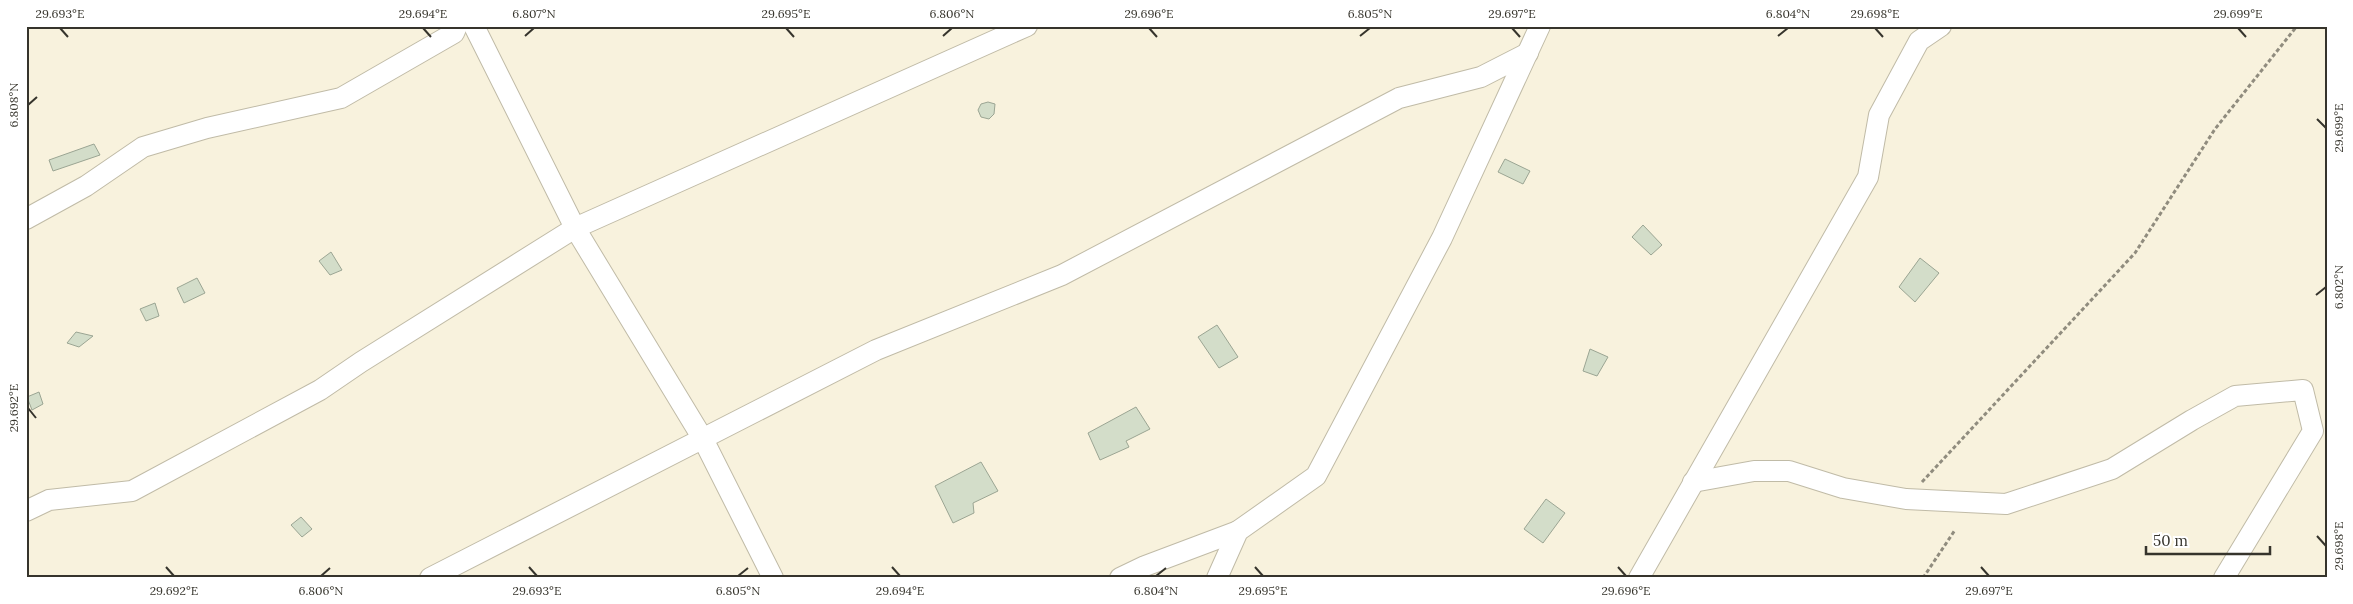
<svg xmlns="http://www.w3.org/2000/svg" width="2353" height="604" viewBox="0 0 2353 604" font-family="Lora,serif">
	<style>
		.building { fill: #d3ddc9; stroke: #9ba593 }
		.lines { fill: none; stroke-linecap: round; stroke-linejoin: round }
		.street-casing { stroke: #c0bba7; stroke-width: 22 }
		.path { stroke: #908c7e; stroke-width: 3; stroke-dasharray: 4 2.5; stroke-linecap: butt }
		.street { stroke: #fff; stroke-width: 20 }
		.ticks { fill: none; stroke: #36342c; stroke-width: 2 }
		.neatline { fill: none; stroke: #36342c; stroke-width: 2 }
		.ticks-label { font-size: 12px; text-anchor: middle; fill: #36342c }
	</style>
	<rect width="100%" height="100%" fill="#f8f2dd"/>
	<g class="building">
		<polygon points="988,102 995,104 994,114 989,119 981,117 978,110 981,104"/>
		<polygon points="94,144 100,155 53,171 49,160"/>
		<polygon points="1505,159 1530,171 1523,184 1498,172"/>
		<polygon points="1643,225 1662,245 1651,255 1632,237"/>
		<polygon points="331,252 342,270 330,275 319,261"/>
		<polygon points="1920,258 1939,273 1915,302 1899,287"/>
		<polygon points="197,278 205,293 184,303 177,288"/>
		<polygon points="155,303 159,316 146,321 140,309"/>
		<polygon points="1217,325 1238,357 1219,368 1198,337"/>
		<polygon points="76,332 93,336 79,347 67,343"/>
		<polygon points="1590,349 1608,357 1597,376 1583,371"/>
		<polygon points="39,392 43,404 32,410 27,397"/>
		<polygon points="1136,407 1150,429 1126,441 1129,447 1100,460 1088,433"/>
		<polygon points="981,462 998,491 973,503 974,513 953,523 935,486"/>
		<polygon points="1546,499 1565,513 1543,543 1524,529"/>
		<polygon points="301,517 312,529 302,537 291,525"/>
	</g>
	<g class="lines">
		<g class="street-casing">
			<g id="street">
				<polyline points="474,26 575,228 703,439 773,578"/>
				<polyline points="26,219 86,186 143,147 207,128 341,98 454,33 457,26"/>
				<polyline points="1693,482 1754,471 1789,471 1843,488 1906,499 2006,504 2112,469 2192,420 2235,396 2303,390 2313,431 2224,578"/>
				<polyline points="26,511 49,500 132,491 320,390 361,362 575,228 1027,26"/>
				<polyline points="430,578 876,350 1062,275 1399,98 1481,77 1528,53"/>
				<polyline points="1120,578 1145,566 1238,531"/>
				<polyline points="1217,578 1238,531 1316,476 1442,238 1540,26"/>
				<polyline points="1639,578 1868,177 1879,115 1919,41 1941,26"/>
			</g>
		</g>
		<g class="path">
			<polyline points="1922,482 2135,253 2215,129 2297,26"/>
			<polyline points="1923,578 1955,530"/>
		</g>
		<use href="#street" class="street"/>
	</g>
	<path class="ticks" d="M60,28L68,37M423,28L431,37M786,28L794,37M1149,28L1157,37M1512,28L1520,37M1875,28L1883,37M2238,28L2246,37M525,36L534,28M943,36L952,28M1360,36L1370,28M1778,36L1788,28M28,105L37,97M2317,119L2326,128M2316,295L2326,287M28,408L36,418M2317,536L2326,546M166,567L174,576M529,567L537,576M892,567L900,576M1255,567L1263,576M1618,567L1626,576M1981,567L1989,576M321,576L330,568M738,576L748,568M1156,576L1166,568"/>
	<rect width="2353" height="604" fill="none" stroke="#ffffff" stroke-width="55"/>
	<path d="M2146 546v8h124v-8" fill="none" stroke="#36342c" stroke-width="2.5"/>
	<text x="2153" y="546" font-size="15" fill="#36342c" stroke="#ffffff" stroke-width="4" paint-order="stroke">50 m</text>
	<rect x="28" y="28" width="2298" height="548" class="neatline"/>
	<g class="ticks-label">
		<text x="60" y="18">29.693°E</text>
		<text x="423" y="18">29.694°E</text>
		<text x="534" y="18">6.807°N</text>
		<text x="786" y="18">29.695°E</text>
		<text x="952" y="18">6.806°N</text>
		<text x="1149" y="18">29.696°E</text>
		<text x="1370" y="18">6.805°N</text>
		<text x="1512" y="18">29.697°E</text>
		<text x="1788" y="18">6.804°N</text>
		<text x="1875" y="18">29.698°E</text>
		<text x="2238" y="18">29.699°E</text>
		<text transform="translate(14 105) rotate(-90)" y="4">6.808°N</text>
		<text transform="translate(2339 128) rotate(-90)" y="4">29.699°E</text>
		<text transform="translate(2339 287) rotate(-90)" y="4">6.802°N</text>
		<text transform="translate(14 408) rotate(-90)" y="4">29.692°E</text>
		<text transform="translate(2339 546) rotate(-90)" y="4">29.698°E</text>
		<text x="174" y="595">29.692°E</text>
		<text x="321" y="595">6.806°N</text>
		<text x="537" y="595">29.693°E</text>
		<text x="738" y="595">6.805°N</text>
		<text x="900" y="595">29.694°E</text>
		<text x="1156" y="595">6.804°N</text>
		<text x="1263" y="595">29.695°E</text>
		<text x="1626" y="595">29.696°E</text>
		<text x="1989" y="595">29.697°E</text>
	</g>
</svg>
